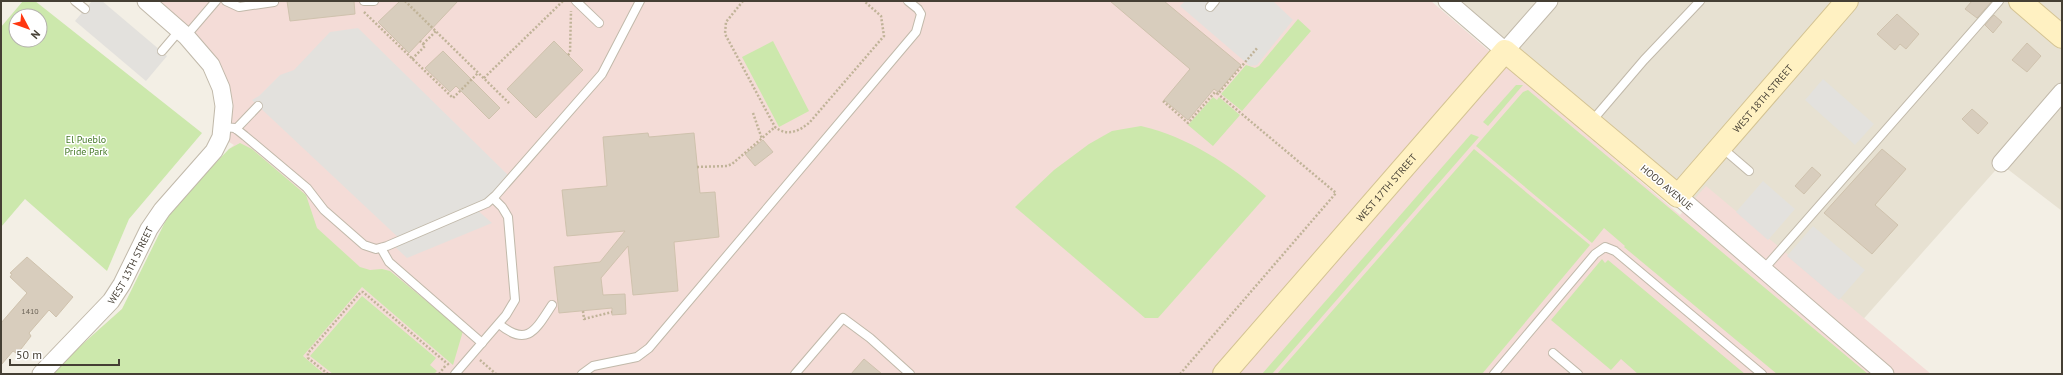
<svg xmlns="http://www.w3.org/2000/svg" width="2063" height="375" viewBox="0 0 2063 375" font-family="'PT Sans',sans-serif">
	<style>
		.residential { fill: #e7e1d2 }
		.medical { fill: #f4dcd7 }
		.green { fill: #cce8ac; fill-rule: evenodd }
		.parking { fill: #e3e1dd }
		.building { fill: #d8cdbd; stroke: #cfc2ad }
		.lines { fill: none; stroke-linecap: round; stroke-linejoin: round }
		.lane-casing { stroke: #c1b9aa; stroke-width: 10 }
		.street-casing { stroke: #c1b9aa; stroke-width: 19 }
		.secondary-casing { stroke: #d4c393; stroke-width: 24 }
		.path { stroke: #c0b398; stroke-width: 2.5; stroke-dasharray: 2 2; stroke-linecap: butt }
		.lane { stroke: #fff; stroke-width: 8 }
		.street { stroke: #fff; stroke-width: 17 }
		.secondary { stroke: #fff1c2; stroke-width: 22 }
		.labels { text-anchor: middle; stroke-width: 3; stroke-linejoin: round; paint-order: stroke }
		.number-label { font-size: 8px; fill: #6a6256 }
		.street-label { font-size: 10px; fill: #453f34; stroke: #fff }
		.park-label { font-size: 10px; fill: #447826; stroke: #fff }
	</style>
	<rect width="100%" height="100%" fill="#f3efe5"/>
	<polygon class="residential" points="1447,1 2062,1 2062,211 2001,164 1851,333"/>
	<polygon class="medical" points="147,1 1431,1 1680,215 1706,186 1931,374 53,374 67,358 122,309 132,292 229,149 234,145 221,137 221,88"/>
	<g class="green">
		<path d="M23,1H35L202,133L129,219L107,271L25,199L1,227V27ZM16,16H40V40H16Z"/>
		<polygon points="1298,19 1311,31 1242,111 1221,94 1246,65 1255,68 1259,66"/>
		<polygon points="773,41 809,111 779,127 742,57"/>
		<polygon points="1516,85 1523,85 1488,126 1483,122"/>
		<polygon points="1528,90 1868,374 1777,374 1624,247 1625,246 1604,228 1592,243 1476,146 1523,92"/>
		<polygon points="1213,97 1217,100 1219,97 1240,115 1213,146 1188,125"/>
		<path d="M1141,126C1188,137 1229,164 1266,196L1158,318H1145L1015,207L1054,170L1089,144L1112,131Z"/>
		<polygon points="1471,134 1479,137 1272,374 1262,374"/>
		<polygon points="240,143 252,149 306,195 317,228 360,267 370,270 382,269 390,271 463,331 453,365 362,287 303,356 324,374 53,374 67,358 122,309 168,216 181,199 229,149"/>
		<polygon points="1474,149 1590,245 1482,374 1277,374"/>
		<polygon points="1602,259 1605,263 1608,260 1745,374 1638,374 1621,359 1611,370 1551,320"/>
		<polygon points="362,296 436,358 430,365 437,371 434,374 333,374 310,356"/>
	</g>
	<g class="parking">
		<polygon points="92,1 102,1 167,56 146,81 75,21"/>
		<polygon points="1185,1 1273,1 1293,20 1257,65 1250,66 1180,6"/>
		<polygon points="358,28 511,178 475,208 492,223 407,258 392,244 401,240 252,100 259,96 280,75 294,70 330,32"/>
		<polygon points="1823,79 1874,124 1855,145 1805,100"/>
		<polygon points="1763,181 1795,209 1768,240 1736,212"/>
		<polygon points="1813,226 1865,270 1839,300 1787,256"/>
	</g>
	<g class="building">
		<polygon points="287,1 354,1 355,14 290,21"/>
		<polygon points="400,1 458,1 409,53 378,22"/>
		<polygon points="1110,1 1164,1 1241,65 1218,92 1214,89 1188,120 1164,100 1190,69"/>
		<polygon points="1972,1 1992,1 1977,18 1965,9"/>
		<polygon points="1897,14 1919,34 1906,49 1900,44 1895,50 1877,34"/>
		<polygon points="1994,15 2002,22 1993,33 1985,25"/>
		<polygon points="554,41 583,70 536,118 507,89"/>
		<polygon points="2027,43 2041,56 2027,72 2012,60"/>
		<polygon points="443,51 500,108 489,119 456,86 450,92 425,68"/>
		<polygon points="1972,109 1988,123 1978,134 1962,119"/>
		<polygon points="648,133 649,137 694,133 700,193 715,192 719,237 674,242 678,291 633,295 628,246 601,278 603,295 625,294 626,314 612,315 612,308 559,313 554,267 600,262 625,231 567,236 562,190 607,186 603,137"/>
		<polygon points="763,140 773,152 755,166 745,154"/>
		<polygon points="1882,149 1906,169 1875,205 1898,225 1872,254 1824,213"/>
		<polygon points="1812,167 1821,175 1804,194 1795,186"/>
		<polygon points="27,257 73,297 56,317 49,310 29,333 31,336 28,340 21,349 16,353 13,351 1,365 1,323 27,293 10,277 12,274 10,273"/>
		<polygon points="864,359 882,374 851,374"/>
	</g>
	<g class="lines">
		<g class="lane-casing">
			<g id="lane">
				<polyline points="75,1 85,9"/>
				<polyline points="226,1 239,7 274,2"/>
				<polyline points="364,1 374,1"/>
				<polyline points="576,1 599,23"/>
				<polyline points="1210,7 1215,1"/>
				<polyline points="186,36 216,1"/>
				<polyline points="162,51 179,31"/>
				<polyline points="1591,122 1644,60 1700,1"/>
				<polyline points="223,127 235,128 245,136 307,188 324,210 364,245 376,249 387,246 487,203 496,195 602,74 640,1"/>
				<polyline points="236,129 258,106"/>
				<polyline points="1721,147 1749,171"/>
				<polyline points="381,248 389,262 482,343"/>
				<polyline points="1763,270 1999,1"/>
				<path d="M499,324C528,348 536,329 552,305"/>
				<polyline points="1553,353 1578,374"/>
				<polyline points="455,374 506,315 515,300 508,217 502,207 493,198"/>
				<polyline points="582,374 593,366 637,357 649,348 916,32 921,14 918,9 908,1"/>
				<polyline points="795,374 843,318 870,338 910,374"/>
				<polyline points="1494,374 1595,254 1605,247 1615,251 1762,374"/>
			</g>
		</g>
		<g class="street-casing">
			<g id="street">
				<polyline points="1447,1 1505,51 1549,1"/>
				<polyline points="2001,163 2062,92"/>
				<polyline points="1678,196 1885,374"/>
				<path id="s1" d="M41,374L111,301L122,284L149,229L162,210L214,151L221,137L224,106L221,88L211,65L186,36L146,1"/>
			</g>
		</g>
		<g class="secondary-casing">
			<g id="secondary">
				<polyline points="2020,1 2062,37"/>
				<path id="s2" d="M1224,374L1505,51L1678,196L1847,1"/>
			</g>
		</g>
		<g class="path">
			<polyline points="405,1 509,103"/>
			<path d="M743,1L726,22L725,34L775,127C787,137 800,131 810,122L884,36L881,16L864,1"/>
			<polyline points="364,12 453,98 478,73"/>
			<polyline points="423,44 436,31"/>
			<polyline points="568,55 570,53 571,11"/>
			<polyline points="412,59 425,46 420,41"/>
			<polyline points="484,78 563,1"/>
			<polyline points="1163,101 1188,123 1215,92 1218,94 1258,47"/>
			<polyline points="753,113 762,139"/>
			<polyline points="697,167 727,166 732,164 775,127"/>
			<polyline points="583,311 584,319 612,312"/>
			<polyline points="480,360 496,374"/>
			<polyline points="328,374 308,358 308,353 361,292 363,292 449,365"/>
			<polyline points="439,374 446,365"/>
			<polyline points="1180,374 1336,193 1218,94"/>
		</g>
		<use href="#lane" class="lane"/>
		<use href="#street" class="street"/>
		<use href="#secondary" class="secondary"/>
	</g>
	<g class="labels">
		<g class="number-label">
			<text x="30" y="314">1410</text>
		</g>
		<g class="street-label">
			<text dy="4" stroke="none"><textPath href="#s2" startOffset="783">WEST 18TH STREET</textPath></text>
			<text dy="4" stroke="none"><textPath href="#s2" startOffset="247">WEST 17TH STREET</textPath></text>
			<text transform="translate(1667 187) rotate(40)" y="4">HOOD AVENUE</text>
			<text dy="4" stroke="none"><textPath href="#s1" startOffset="142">WEST 13TH STREET</textPath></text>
		</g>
		<g class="park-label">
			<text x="86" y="143">El Pueblo<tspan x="86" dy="12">Pride Park</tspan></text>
		</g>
	</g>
	<rect width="2063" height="375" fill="none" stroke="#453f34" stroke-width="4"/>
	<g transform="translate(28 28) rotate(131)"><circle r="19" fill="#ffffff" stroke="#b5b2ae"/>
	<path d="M0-3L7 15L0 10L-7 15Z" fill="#ff3710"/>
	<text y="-6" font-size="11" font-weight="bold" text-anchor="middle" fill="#453f34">N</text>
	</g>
	<path d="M10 359v6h109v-6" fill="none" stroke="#453f34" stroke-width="2"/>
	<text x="16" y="359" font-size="12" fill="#453f34" stroke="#ffffff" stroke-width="3" paint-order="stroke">50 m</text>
</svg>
